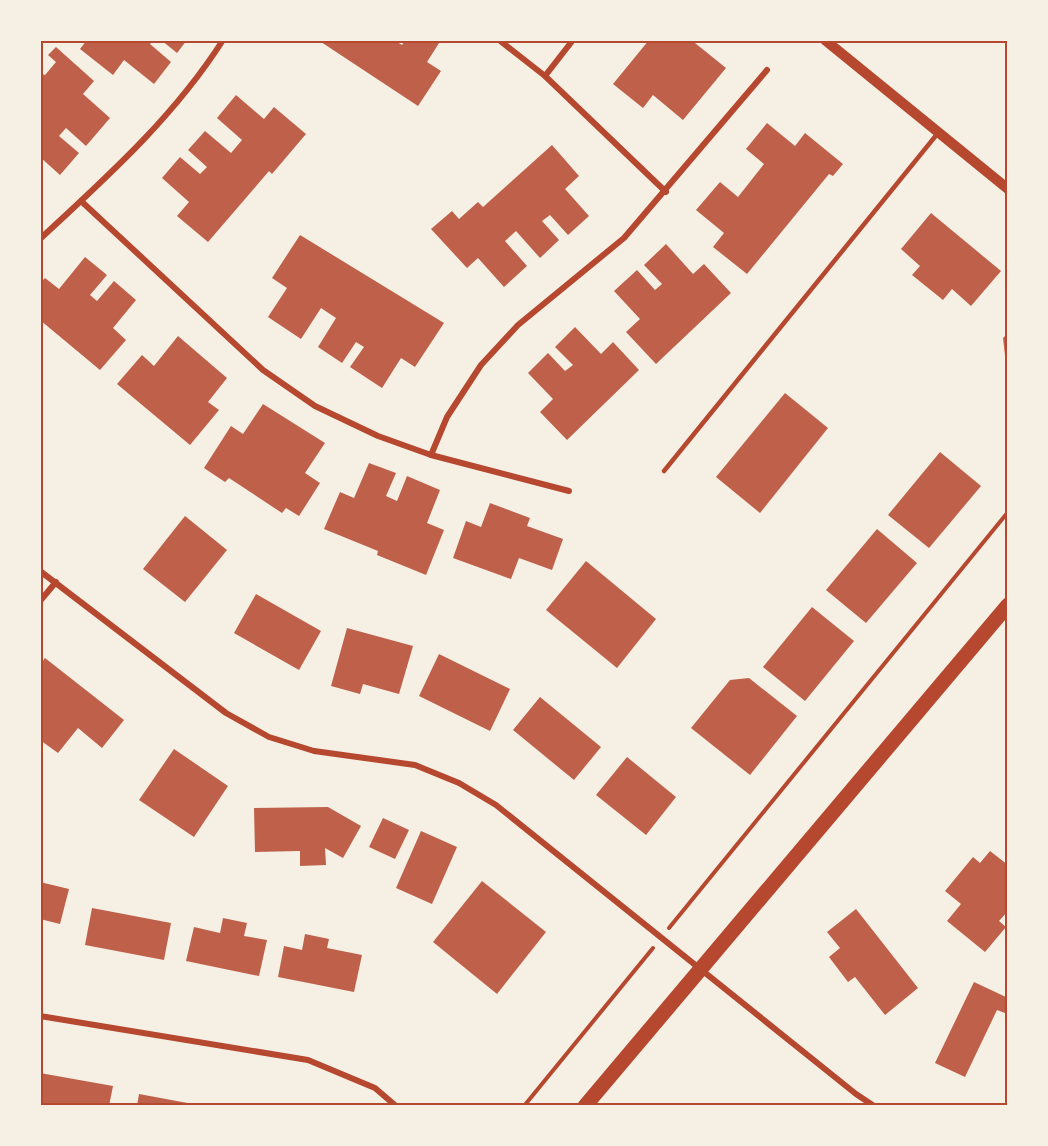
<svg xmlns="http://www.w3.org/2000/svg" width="1048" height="1146" viewBox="0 0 1048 1146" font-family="Overpass,sans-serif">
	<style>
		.building { fill: #bf614a }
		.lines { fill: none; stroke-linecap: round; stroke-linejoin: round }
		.path { stroke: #b5482f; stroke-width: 4 }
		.service { stroke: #b5482f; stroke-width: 4.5 }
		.minor { stroke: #b5482f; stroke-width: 6 }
		.tertiary { stroke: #b5482f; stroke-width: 10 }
		.primary { stroke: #b5482f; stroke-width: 15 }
		.neatline { fill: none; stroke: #b5482f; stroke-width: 2 }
	</style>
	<rect width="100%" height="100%" fill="#f6efe4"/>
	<g class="building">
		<polygon points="87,40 153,40 150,44 171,62 154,84 124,60 113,75 80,49"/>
		<polygon points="161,40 187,40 177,53"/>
		<polygon points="318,40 394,40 402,45 405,40 441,40 427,62 441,71 418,106"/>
		<polygon points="649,40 697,40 695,43 726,68 683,120 653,95 643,108 613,84"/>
		<polygon points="56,47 94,81 83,94 110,118 86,146 66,128 59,136 79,153 60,175 40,157 40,73 45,75 56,62 48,55"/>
		<polygon points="236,95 264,119 274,107 306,134 272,174 269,171 208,242 177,216 189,202 162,178 180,157 200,174 207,167 188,150 205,131 231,153 242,140 217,118"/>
		<polygon points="767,123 795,146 805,133 843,164 833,176 829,174 747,274 713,247 724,233 696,210 720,182 738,197 764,164 746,149"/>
		<polygon points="552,145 579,176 565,189 589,216 568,235 550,215 542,221 559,240 540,258 516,231 505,241 527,266 504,287 478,258 467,268 431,229 452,211 459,219 478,202 483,207"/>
		<polygon points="931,213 1001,271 971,306 952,289 943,300 912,275 920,266 901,249"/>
		<polygon points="300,235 444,323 415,367 401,358 382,388 350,367 364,347 356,342 342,363 318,347 336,318 321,308 301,339 268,317 287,288 272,278"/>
		<polygon points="666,244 693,274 704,264 731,293 656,364 626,332 640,319 614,291 637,270 655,290 662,284 644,265"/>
		<polygon points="85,257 107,275 90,295 97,301 114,281 136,300 113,328 126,340 100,370 40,320 40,283 45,278 59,289"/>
		<polygon points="575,327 601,354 613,342 639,370 567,440 540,412 553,399 528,373 548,353 565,371 573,365 555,347"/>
		<polygon points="1008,333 1008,364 1006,364 1003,338"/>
		<polygon points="178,336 227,378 208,402 219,410 190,445 117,384 142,355 154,366"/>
		<polygon points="785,393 828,428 760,513 716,477"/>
		<polygon points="263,404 325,443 305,473 320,483 299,516 286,508 282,513 229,478 225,482 204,468 231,426 243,434"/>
		<polygon points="940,452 981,486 929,548 888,515"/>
		<polygon points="369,463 396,473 386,496 397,501 407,476 440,490 427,523 444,530 426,575 377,555 378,551 324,529 340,492 354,498"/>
		<polygon points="490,503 530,518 527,526 563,539 552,570 519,558 511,579 453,558 466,521 481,527"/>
		<polygon points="185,516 227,550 185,602 143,569"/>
		<polygon points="877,529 917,563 866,623 826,590"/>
		<polygon points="586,561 656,619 617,668 546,610"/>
		<polygon points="256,594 321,631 299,670 234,633"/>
		<polygon points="812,607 854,641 805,701 763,667"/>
		<polygon points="347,628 413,646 399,694 363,684 360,694 331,686"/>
		<polygon points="439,654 510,689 490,731 419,696"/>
		<polygon points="45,658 124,720 102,748 78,728 58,753 40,740 40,710 43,707 40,705 40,665"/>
		<polygon points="749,678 797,716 750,775 691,728 730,680"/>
		<polygon points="540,697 601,747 574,780 513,730"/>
		<polygon points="174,749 228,786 194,837 139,800"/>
		<polygon points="627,757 676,797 646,835 596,795"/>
		<polygon points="328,807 361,826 343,858 325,848 326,865 300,866 300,851 255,852 254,808"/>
		<polygon points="383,818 409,830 395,859 369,847"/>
		<polygon points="421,831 457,847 432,904 396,888"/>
		<polygon points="990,851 1008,865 1008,911 999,921 1006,927 985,952 947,921 961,904 945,891 973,857 980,863"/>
		<polygon points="482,881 546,932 497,994 433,942"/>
		<polygon points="40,882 69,889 60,924 40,919"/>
		<polygon points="92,908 171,923 164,960 85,945"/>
		<polygon points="856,909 918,988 885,1015 855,977 848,982 829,957 840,948 827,932"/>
		<polygon points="223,918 247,923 244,936 267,940 259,976 186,961 194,927 220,933"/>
		<polygon points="305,934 329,939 327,948 362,955 354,992 278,977 284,946 302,950"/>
		<polygon points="974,982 1008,998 1008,1008 1005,1013 997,1010 965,1077 935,1063"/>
		<polygon points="40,1073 113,1086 109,1106 40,1106"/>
		<polygon points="139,1094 193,1104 193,1106 137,1106"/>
	</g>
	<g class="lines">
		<g class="path">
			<polyline points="669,928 1008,512"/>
			<polyline points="524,1106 653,948"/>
		</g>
		<polyline class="service" points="664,471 938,133"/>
		<g class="minor">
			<polyline points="499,40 545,76 666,192"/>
			<polyline points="545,76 573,40"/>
			<polyline points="81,201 263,370 315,406 378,436 431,455 569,491"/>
			<path d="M40,239C107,177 174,117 223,40"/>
			<polyline points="431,455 447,417 481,365 518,325 624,238 767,70"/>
			<polyline points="40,571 226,713 269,737 314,751 415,765 459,783 496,805 856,1094 874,1106"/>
			<polyline points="40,601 56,582"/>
			<polyline points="40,1016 308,1060 375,1088 396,1106"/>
		</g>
		<polyline class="tertiary" points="825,40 1008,189"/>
		<polyline class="primary" points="585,1106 1008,605"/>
	</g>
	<rect width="1048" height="1146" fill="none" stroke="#f6efe4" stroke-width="84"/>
	<rect x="42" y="42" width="964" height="1062" class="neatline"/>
</svg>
